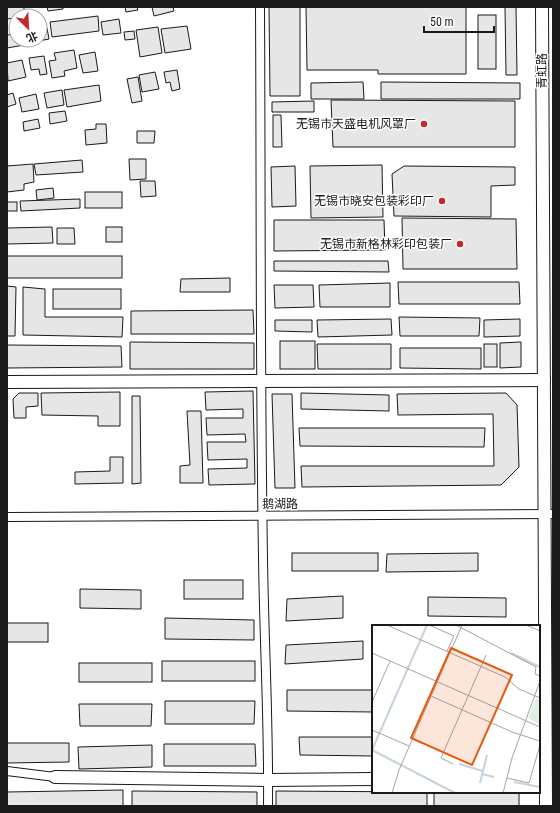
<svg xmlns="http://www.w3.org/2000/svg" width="560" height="813" viewBox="0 0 560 813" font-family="'Roboto Condensed','Noto Sans SC',sans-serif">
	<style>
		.building { fill: #e6e6e6; stroke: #1a1a1a }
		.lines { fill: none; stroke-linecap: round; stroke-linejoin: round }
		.street-casing { stroke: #1a1a1a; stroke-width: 10 }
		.secondary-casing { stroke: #1a1a1a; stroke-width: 14 }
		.street { stroke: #fff; stroke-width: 8 }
		.secondary { stroke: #fff; stroke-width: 12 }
		.poi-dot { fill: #c62828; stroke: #fff; stroke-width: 1.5 }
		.labels { text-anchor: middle; stroke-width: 3; stroke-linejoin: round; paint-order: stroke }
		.street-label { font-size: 12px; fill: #1a1a1a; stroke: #fff }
		.poi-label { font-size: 12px; fill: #1a1a1a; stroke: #fff; text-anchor: end }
		.inset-river { fill: none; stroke: #c6d2dc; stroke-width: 2 }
		.inset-road { fill: none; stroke: #a3a3a3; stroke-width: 1 }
		.view { fill: #e8590c; fill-opacity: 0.15; stroke: #e8590c; stroke-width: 2 }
		.inset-edge { fill: none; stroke: #1a1a1a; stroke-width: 2 }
	</style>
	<rect width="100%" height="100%" fill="#fff"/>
	<g class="building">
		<polygon points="7,7 27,7 24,7 24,16 16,16 16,18 7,19"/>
		<polygon points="47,7 63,7 63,9 48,11"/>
		<polygon points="125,7 137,7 138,10 126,12"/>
		<polygon points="152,7 173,7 174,11 154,16"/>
		<polygon points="269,7 300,7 300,96 270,96"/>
		<polygon points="306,7 466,7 466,74 378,74 378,70 307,70"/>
		<polygon points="505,7 516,7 517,75 506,75"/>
		<rect x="478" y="15" width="18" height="54"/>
		<polygon points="98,16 99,31 52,37 50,22"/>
		<polygon points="119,19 121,33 103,35 101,22"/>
		<polygon points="187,26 191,49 165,53 161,29"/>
		<polygon points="158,27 162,53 140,57 136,30"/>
		<polygon points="47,28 49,39 33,42 33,40 40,40 40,29"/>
		<polygon points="134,31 135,39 125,40 124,32"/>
		<polygon points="16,34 16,40 30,40 30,44 7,48 7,35"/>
		<polygon points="74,50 77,68 64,71 65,76 52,78 49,61 56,60 54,53"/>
		<polygon points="95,52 98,71 83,73 79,55"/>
		<polygon points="44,56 47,74 40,75 39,69 31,70 29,58"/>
		<polygon points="22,60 26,77 8,81 7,63"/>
		<polygon points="177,70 180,89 172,91 170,82 166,83 164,72"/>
		<polygon points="155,72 159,89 142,92 139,75"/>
		<polygon points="138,77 142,101 132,103 127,79"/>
		<polygon points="363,82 364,99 311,99 311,83"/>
		<polygon points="381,82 520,83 520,99 381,99"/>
		<polygon points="99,85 101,101 67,107 64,90"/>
		<polygon points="62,90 64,105 47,108 44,93"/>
		<polygon points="13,93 16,104 7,107 7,95"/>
		<polygon points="36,94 39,109 22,112 19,98"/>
		<polygon points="331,100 515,101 515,147 333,147"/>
		<polygon points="314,101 314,112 272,112 272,102"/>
		<polygon points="65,111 67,121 50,124 49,113"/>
		<polygon points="273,115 281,115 282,147 273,147"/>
		<polygon points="38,119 40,128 24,131 23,122"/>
		<polygon points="96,124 106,124 107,143 86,145 85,130 96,129"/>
		<polygon points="137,131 155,131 154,143 137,143"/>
		<polygon points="129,159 146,159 146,179 130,180"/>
		<polygon points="82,160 83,172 36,175 34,164"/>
		<polygon points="33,164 34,182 24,184 24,190 7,192 7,166"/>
		<polygon points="382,165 383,217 311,218 310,166"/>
		<polygon points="295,166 296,206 272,207 271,167"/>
		<polygon points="404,166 515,167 515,185 491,186 491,217 394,216 392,174"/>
		<polygon points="140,181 155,181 156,196 141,197"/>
		<polygon points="53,188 54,198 37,200 36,190"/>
		<rect x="85" y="192" width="37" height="16"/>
		<polygon points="80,199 80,208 21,211 20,201"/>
		<rect x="7" y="202" width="10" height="9"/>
		<polygon points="402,218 516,219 517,269 403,269"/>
		<polygon points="274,220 384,220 385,250 274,251"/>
		<polygon points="52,227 53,243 7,244 7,228"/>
		<rect x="106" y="227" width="16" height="15"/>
		<polygon points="57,228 74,228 75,244 57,244"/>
		<rect x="7" y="256" width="115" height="22"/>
		<polygon points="274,261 388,261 389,272 274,271"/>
		<polygon points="230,278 230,292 180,292 181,279"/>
		<polygon points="398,282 519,282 520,304 399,304"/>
		<polygon points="390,283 390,307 320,307 319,285"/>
		<polygon points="274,285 313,285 314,307 275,308"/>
		<polygon points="7,286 16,287 15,336 7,336"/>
		<polygon points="23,287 45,289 45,317 123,317 122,337 23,335"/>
		<rect x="53" y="289" width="68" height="20"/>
		<polygon points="253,310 254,334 131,334 131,311"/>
		<polygon points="399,317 480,318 479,336 400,336"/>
		<polygon points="391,319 392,335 318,337 317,320"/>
		<polygon points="520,319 520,336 484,337 484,320"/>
		<polygon points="275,320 312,320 312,332 275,331"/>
		<rect x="280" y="341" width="35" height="28"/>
		<polygon points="130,342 254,343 254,369 130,369"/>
		<polygon points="521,342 521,367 500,368 500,343"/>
		<polygon points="317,344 391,344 391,369 318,369"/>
		<rect x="484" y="344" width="13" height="23"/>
		<polygon points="7,345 121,346 122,367 7,368"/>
		<polygon points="400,348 481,348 481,369 400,368"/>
		<polygon points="253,391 255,484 209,485 208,469 247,468 247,459 208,460 207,442 246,442 245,434 207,435 206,418 243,418 243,409 206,410 205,392"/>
		<polygon points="120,392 120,426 98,426 98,416 42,415 41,393"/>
		<polygon points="19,393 38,393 38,406 26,407 26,418 14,418 13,399"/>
		<polygon points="301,393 389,395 389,411 301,409"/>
		<polygon points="506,393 517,405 519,467 501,485 302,487 301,466 494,466 493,414 398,415 397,394"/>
		<polygon points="272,394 292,394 295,488 275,488"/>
		<polygon points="132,396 140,396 141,483 132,484"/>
		<polygon points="187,411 201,411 203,483 180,483 180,466 190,465"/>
		<polygon points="299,428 485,428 484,447 300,446"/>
		<polygon points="110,457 123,457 123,483 75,484 75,472 110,471"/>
		<rect x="292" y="553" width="86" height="18"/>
		<polygon points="478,553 478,571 386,572 387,554"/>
		<rect x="184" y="580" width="59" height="19"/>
		<polygon points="80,589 141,590 141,609 80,608"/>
		<polygon points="343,596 343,618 286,621 287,599"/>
		<polygon points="428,597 506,598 506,617 428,616"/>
		<polygon points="165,618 254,620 254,640 165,639"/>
		<rect x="7" y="623" width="41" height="19"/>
		<polygon points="363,641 363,659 285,664 286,645"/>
		<rect x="162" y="661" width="93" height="20"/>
		<rect x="79" y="663" width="73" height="19"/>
		<polygon points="287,690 373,690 373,712 287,711"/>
		<polygon points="165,701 255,701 254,724 165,724"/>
		<polygon points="79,704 152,704 151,726 80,726"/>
		<polygon points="299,737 373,737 373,756 300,755"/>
		<polygon points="7,743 69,743 69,762 7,763"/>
		<polygon points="164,744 255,744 256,766 164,766"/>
		<polygon points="152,745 152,767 79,769 78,747"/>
		<polygon points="123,790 123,806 7,806 7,792"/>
		<polygon points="132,791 257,792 257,806 132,806"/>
		<polygon points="276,791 427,792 427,806 276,806"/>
		<rect x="434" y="792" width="85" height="14"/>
	</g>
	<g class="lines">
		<g class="street-casing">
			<g id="street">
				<path d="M260,7C261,190 260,374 263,557C264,640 269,723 268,806"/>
				<polyline points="7,517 553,514"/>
				<polyline points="7,771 55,777"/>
			</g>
		</g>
		<g class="secondary-casing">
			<g id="secondary">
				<polyline points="542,7 546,806"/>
				<polyline points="7,382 544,380"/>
				<polyline points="55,777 268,780 373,779"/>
			</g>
		</g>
		<use href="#street" class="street"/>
		<use href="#secondary" class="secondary"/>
	</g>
	<g class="poi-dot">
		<circle cx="424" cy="124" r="4"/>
		<circle cx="442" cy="201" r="4"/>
		<circle cx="460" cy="244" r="4"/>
	</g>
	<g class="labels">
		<g class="street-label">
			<text transform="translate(542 71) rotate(-90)" y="4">青虹路</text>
			<text x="280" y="508">鹅湖路</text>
		</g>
		<g class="poi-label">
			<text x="416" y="128">无锡市天盛电机风罩厂</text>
			<text x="434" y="205">无锡市晓安包装彩印厂</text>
			<text x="452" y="248">无锡市新格林彩印包装厂</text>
		</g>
	</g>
	<g transform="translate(372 625)">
		<rect width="168" height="168" fill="#fff"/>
		<path d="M164,73L168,75V100L156,93Z" fill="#e0efe3"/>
		<path class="inset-river" d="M139,28L168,42M0,125L55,0M0,125L83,168M87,139L111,146M110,149L122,152M142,157L168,162M108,158L115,130"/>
		<path class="inset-road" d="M15,0L133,52L147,64L168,73M57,0L82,11L75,26M84,0L164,42L163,49L168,51M154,0L168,6M0,28L168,102M59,71L140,107L168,116M0,77L18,36M0,105L37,121M81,139L69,133L114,30M135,153L157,158L168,120M20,168L27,145L90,0M131,168L140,133L168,56"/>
		<path class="view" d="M79,23L140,50L100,140L39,113Z"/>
		<rect width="168" height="168" class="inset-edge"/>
	</g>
	<rect width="560" height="813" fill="none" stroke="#1a1a1a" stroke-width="16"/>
	<g transform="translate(28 28) rotate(156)"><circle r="19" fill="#ffffff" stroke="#a3a3a3"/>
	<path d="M0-3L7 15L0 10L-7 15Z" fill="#c62828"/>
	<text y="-6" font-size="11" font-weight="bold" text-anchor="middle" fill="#1a1a1a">北</text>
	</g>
	<path d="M424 26v6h70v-6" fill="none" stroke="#1a1a1a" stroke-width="2"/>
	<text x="430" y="26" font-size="12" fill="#1a1a1a" stroke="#ffffff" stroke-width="3" paint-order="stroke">50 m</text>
</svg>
